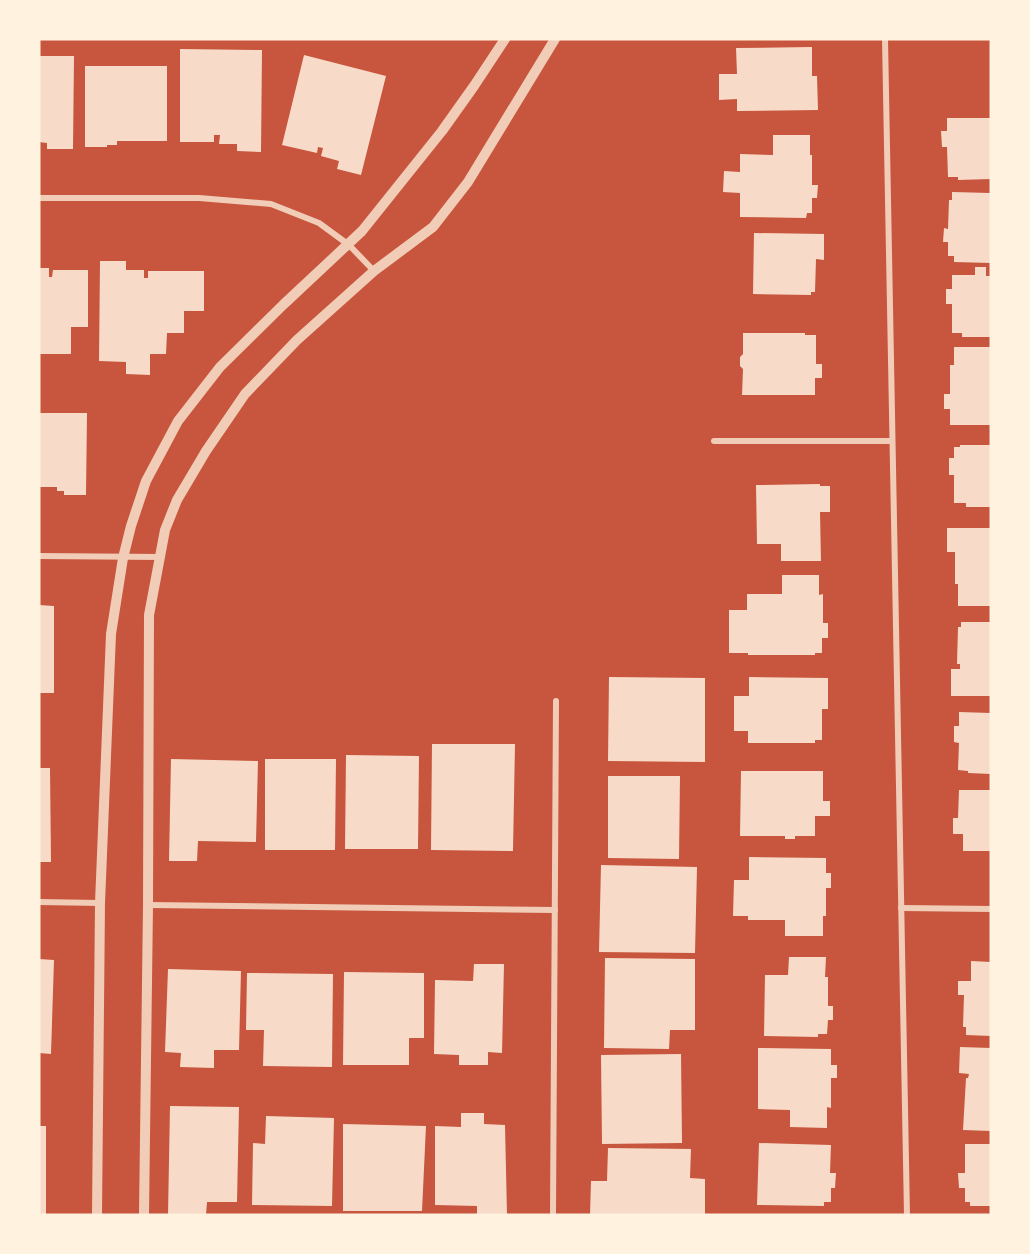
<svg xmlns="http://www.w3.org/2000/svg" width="1030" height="1254" viewBox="0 0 1030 1254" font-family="Barlow,sans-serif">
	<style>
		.building { fill: #f7dbc8 }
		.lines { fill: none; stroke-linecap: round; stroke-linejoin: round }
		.minor { stroke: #f1ccb7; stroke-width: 6 }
		.tertiary { stroke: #f1ccb7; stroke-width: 10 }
	</style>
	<rect width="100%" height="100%" fill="#c8553d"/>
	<g class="building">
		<polygon points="812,47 812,76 817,76 818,110 737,111 737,99 719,100 719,74 737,74 736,48"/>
		<polygon points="180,49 262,50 261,152 237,151 237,144 219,144 220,135 214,135 214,142 180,142"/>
		<polygon points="304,55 386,76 361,175 337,169 339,161 321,156 323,148 318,147 317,153 282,145"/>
		<polygon points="39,56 74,56 73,149 47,149 47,143 39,142"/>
		<polygon points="85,66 167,66 167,141 117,141 117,145 107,145 107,147 85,147"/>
		<polygon points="947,118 991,118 991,179 958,180 958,177 948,177 947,147 942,147 941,131 947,131"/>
		<polygon points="773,135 810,135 810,155 812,155 812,185 818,185 817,198 812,198 812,213 807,213 806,218 740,217 740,193 723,192 724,171 740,172 740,154 773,155"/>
		<polygon points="952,192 990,193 990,200 991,200 991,263 954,262 954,256 948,256 948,242 943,242 944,228 948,229 949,200 952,200"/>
		<polygon points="754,233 824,234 824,260 816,259 815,292 811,292 811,295 753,294"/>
		<polygon points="100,261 126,261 126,270 144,270 144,278 148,278 148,271 204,271 204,311 184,311 184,333 167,333 166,354 150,354 150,375 126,374 126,362 99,361"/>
		<polygon points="975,267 986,267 986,276 991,276 991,337 962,337 962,333 952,333 952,304 946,304 946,289 952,289 952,275 975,275"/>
		<polygon points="39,268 49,268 49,277 52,277 53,270 88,270 88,327 71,327 71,354 39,354"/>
		<polygon points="743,333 805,333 805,335 816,335 816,364 822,364 822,378 815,378 815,395 742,395 743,369 740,366 740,357 743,354"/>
		<polygon points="954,347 991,347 991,425 950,425 950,409 944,409 944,394 950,394 950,365 954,365"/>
		<polygon points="39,413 87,413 86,495 64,495 64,491 57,491 57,487 39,487"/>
		<polygon points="960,445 991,445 991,507 966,507 966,503 954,503 954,475 949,475 949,458 954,458 954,447 960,447"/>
		<polygon points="820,484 820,486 830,486 830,512 820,512 821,561 781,561 781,544 757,544 756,485"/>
		<polygon points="947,528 991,528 991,606 958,606 958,584 955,584 955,552 947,552"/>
		<polygon points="782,575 819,575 819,595 823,594 823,623 828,623 828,638 822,638 822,653 815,653 815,655 748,655 748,653 729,653 729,610 747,610 747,594 782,594"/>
		<polygon points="39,605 54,606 54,693 39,693"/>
		<polygon points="961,622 991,622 991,696 951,696 951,669 960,669 960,664 957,664 958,627 961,627"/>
		<polygon points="609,677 705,678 705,762 608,761"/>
		<polygon points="749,677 828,678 828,709 822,709 822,740 815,740 815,743 748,743 748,731 734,731 734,696 749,696"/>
		<polygon points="959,712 991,713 991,774 968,773 968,771 958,770 959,743 954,742 954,726 959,726"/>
		<polygon points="432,744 515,744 513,851 431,850"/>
		<polygon points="346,755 419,756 418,849 345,849"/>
		<polygon points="171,759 258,761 256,842 198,841 197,861 169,861"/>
		<polygon points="265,759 336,759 335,850 265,850"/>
		<polygon points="39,768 50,768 51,862 39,862"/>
		<polygon points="741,771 823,771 823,801 830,801 830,816 815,816 815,836 795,836 795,839 785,839 785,836 740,836"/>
		<polygon points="608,776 680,776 679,859 608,858"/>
		<polygon points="959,790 991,790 991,851 963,851 963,834 953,834 953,818 958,818"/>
		<polygon points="749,857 826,858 826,873 831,873 831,888 826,888 826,916 823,916 823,936 785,936 785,920 748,920 748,916 733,916 734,880 749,880"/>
		<polygon points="601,865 697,867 695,953 599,952"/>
		<polygon points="789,957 826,957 825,977 828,977 828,1006 833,1006 833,1020 828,1020 827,1034 818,1034 818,1037 764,1036 765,975 788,975"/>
		<polygon points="605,958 695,959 695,1030 670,1030 669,1049 604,1048"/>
		<polygon points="39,959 54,960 51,1054 39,1053"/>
		<polygon points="971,961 991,962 991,1036 966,1035 966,1027 963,1027 964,995 958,995 958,981 971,981"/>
		<polygon points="474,964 504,964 502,1053 488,1052 488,1065 459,1065 459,1055 434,1054 435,980 473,981"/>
		<polygon points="168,969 241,971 239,1050 214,1050 214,1068 180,1067 181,1053 165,1052"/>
		<polygon points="344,972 424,973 424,1038 409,1038 409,1065 343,1065"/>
		<polygon points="247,973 333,974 332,1067 263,1066 264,1030 246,1030"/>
		<polygon points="960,1047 991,1048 991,1131 963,1130 966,1078 968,1078 969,1074 959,1073"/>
		<polygon points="758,1048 831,1049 831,1065 837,1065 837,1078 831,1078 831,1108 827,1107 827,1128 790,1127 790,1110 758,1109"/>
		<polygon points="681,1054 682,1143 602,1144 601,1055"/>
		<polygon points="170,1106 239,1107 237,1202 207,1202 206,1215 168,1215"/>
		<polygon points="461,1113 484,1113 484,1124 505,1125 507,1215 477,1215 477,1206 435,1205 435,1126 461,1127"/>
		<polygon points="266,1116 334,1118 332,1206 252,1205 253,1143 265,1144"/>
		<polygon points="343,1124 426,1126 422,1211 343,1211"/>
		<rect x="39" y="1126" width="7" height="89"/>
		<polygon points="759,1143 831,1145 830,1173 836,1173 835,1188 831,1188 831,1202 824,1202 824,1206 757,1205"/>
		<polygon points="965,1144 991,1144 991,1206 970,1206 970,1202 965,1202 965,1188 959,1188 958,1173 965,1173"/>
		<polygon points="608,1148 691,1149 690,1178 705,1179 705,1215 590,1215 591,1181 607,1181"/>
	</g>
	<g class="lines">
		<g class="minor">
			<polyline points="885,39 907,1215"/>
			<polyline points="39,198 199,198 271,204 319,223 349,245 374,271"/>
			<polyline points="714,441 892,441"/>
			<polyline points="39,556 160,557"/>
			<polyline points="39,902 100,903"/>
			<polyline points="148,905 555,910"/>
			<polyline points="901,908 991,909"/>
			<polyline points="553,1215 556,701"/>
		</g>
		<g class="tertiary">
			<polyline points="97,1215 100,903 111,634 123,558 131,526 146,481 178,421 220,367 284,304 362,231 442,131 474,86 505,39"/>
			<polyline points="144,1215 148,905 149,615 165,530 177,500 206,451 245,394 297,340 374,271 433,227 468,182 555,39"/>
		</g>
	</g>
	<rect width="1030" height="1254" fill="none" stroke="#fff3e0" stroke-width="81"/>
</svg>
